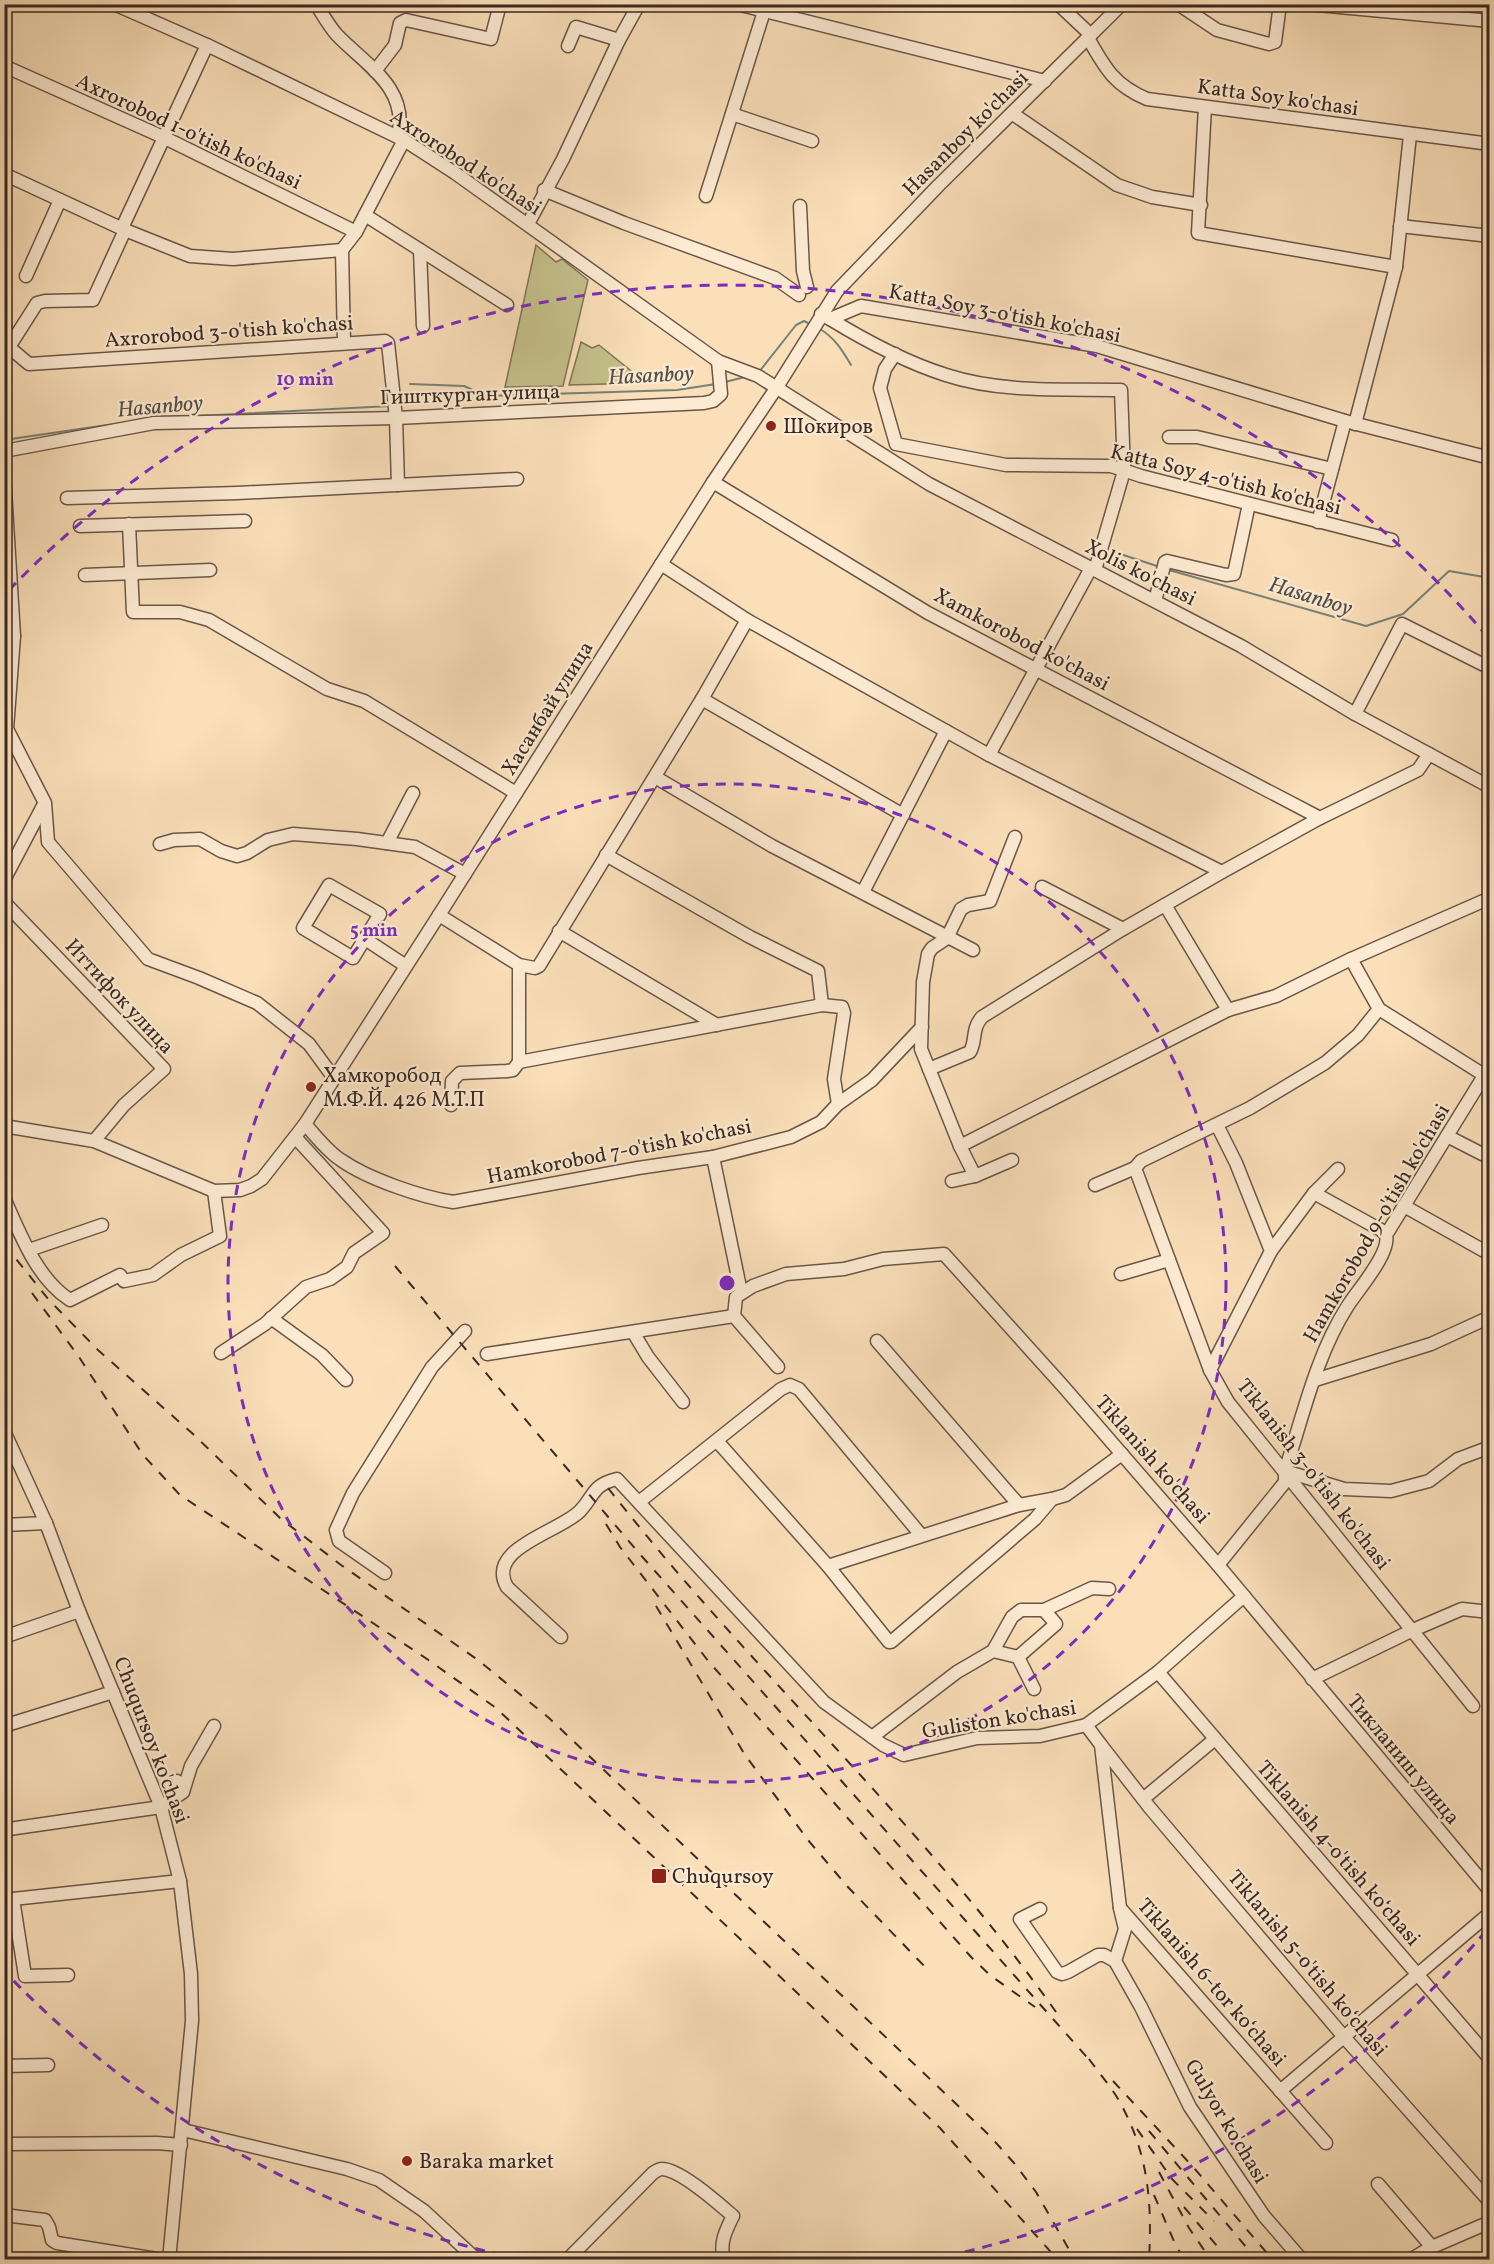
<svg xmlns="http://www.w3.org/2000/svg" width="1494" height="2264" viewBox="0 0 1494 2264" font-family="Vollkorn,serif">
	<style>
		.green { fill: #c4c08b; stroke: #7f7456; stroke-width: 1.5 }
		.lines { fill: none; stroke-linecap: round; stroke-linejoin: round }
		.stream { stroke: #768179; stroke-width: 2 }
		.minor-casing { stroke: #6a5648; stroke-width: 15 }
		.minor { stroke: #fcead2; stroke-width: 12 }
		.rail { stroke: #3a2922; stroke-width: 2; stroke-dasharray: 10 10; stroke-linecap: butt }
		.ring { fill: none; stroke: #7b2cbf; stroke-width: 3; stroke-dasharray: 10 8 }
		.poi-dot { fill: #8f2418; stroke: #fcead2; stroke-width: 2 }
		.labels { text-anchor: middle; stroke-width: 4.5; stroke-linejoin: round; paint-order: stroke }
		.street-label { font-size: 21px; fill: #3a2922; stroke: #fcead2 }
		.poi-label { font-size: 21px; fill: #3a2922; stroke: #fcead2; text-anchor: start }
		.water-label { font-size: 22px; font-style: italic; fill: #534e46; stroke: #fcead2 }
		.centre { fill: #7b2cbf; stroke: #fcead2; stroke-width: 3 }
		.ring-label { font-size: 18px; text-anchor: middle; font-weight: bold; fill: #7b2cbf; stroke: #fcead2; stroke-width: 4.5; stroke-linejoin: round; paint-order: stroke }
	</style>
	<rect width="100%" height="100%" fill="#fadfb9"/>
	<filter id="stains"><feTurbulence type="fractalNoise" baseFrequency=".00333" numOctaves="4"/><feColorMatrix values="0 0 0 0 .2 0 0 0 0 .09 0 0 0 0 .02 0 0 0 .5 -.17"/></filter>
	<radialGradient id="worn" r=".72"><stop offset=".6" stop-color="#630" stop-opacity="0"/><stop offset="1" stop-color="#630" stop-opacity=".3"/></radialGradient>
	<g class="green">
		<polygon points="536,245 556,262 562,259 588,280 563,386 505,387"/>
		<polygon points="581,342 592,348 599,345 635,374 643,383 569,385"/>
	</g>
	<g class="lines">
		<g class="stream">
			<path d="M820,329C835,338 842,350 851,365"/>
			<polyline points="759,372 796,325 804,321 812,325"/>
			<polyline points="725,382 745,377"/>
			<polyline points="410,384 464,386 486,396 677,390 716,384"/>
			<polyline points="178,417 391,406"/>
			<polyline points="4,440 128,422"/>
			<polyline points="1111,551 1160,567"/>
			<polyline points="1169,570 1366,626 1403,614 1449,571 1490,578"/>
		</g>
		<g class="minor-casing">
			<g id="minor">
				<polyline points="114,4 207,45 404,140 455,173 718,361 758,376 929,484 1241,646 1355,714 1490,787"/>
				<path d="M316,4C323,15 329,26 337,35C366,65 409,88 398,136"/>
				<polyline points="737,4 1045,81"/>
				<polyline points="1058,4 1091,35"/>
				<polyline points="1178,4 1217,30 1269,44 1275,42 1280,4"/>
				<polyline points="1307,4 1490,21"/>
				<path d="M1088,38C1105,68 1114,85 1147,99L1490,144"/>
				<polyline points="568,46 576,27 619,40"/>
				<polyline points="4,66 163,137 356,232"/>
				<polyline points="375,71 395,45 400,23 406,20 491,39 500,4"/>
				<polyline points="1205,107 1198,233 1396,267"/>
				<polyline points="732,114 812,141"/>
				<polyline points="1013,114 1117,185 1152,197 1201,205"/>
				<polyline points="4,174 125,230 190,256 233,259 342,250"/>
				<polyline points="544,190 624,223 775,278 799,295"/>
				<polyline points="706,196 766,5"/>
				<polyline points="800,206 803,271 807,287"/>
				<polyline points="365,215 507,305"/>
				<polyline points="528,224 563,159 619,40 639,4"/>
				<polyline points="1400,226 1490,236"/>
				<polyline points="122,228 207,45"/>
				<polyline points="420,250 423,326"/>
				<polyline points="26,276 60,200"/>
				<polyline points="821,314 830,319 861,306 1097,346 1345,421 1490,458"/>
				<path d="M830,319C866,341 905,362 946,375C1001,393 1064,389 1121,390L1124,471L1095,570"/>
				<polyline points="4,343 29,364 385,341 388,343 396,418 398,485"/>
				<polyline points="344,343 342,250 356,232 404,140"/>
				<polyline points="9,347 37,303 45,301 93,300 125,230"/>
				<polyline points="895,354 885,369 880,388 896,444 1006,465 1111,466 1141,476 1392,540"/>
				<polyline points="1355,424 1396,267 1410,135"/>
				<polyline points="1169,437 1197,437 1332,469"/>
				<polyline points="4,451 154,423 396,418 704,403 713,401 721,394 718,361"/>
				<polyline points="4,474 14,636"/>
				<polyline points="713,482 928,613 1320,818"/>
				<polyline points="67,498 237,493 517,479"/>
				<polyline points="1318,522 1345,421"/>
				<polyline points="129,524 133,612 180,612 209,620 327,689 364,701 516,793"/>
				<polyline points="80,526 245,521"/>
				<polyline points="661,564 747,620 989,755 1222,872"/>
				<polyline points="85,575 210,570"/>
				<polyline points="1155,601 1165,562 1167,561 1226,575 1234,574 1249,504"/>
				<polyline points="4,625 14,636 7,729 45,803 48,842 148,959 199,978 257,1003 309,1044 334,1078"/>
				<polyline points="702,699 903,815"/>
				<polyline points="1355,714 1402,624 1490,668"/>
				<polyline points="989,755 1091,568"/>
				<polyline points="655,777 772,846 973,950"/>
				<polyline points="387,843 413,793"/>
				<polyline points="160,844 174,840 200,839 221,851 237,856 247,853 268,840 293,834 357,839 415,847 465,874"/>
				<polyline points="606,855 750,937 818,971 822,1005"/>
				<polyline points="4,880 44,804"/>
				<polygon points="329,885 380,914 353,958 303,928"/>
				<polyline points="1042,887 1123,929"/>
				<polyline points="863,892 946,731"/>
				<polyline points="4,902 164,1069 124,1105 94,1141"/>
				<polyline points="1165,905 1228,1010"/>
				<polyline points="439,915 519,965 535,968 539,966 702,699 747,620"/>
				<polyline points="559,931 717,1025"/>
				<polyline points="365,939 406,966"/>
				<polyline points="1351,959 1379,1009 1358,1035 1325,1063 1250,1108 1141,1161 1135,1168 1210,1370 1228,1402 1473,1706"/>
				<polyline points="519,965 519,1062 822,1005 842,1007 844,1013 834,1079 838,1104"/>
				<polyline points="1379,1009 1484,1075"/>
				<path d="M929,1069L970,1052C977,1039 971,1030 982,1017L1123,929L1222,872L1320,818L1418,770L1429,754"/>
				<polyline points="451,1105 452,1081 460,1073 507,1071 513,1070 519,1062"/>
				<path d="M305,1124C316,1136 327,1151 341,1160C368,1179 421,1197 453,1202L638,1168L713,1157L791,1137L821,1122L838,1104L872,1080L922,1027"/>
				<polyline points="4,1126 94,1141 214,1191 240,1190 251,1186 262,1179 305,1124 439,915 713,482 777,387 837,291 938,186 1122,4"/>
				<polyline points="1447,1136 1490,1158"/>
				<polyline points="960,1146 1228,1010 1276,996 1351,959 1490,898"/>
				<polyline points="713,1157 741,1292"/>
				<polyline points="1012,1160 975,1176 960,1146 921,1049 923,982 928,954 932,948 947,938 961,909 968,905 990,901 1015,837"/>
				<polyline points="952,1181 975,1176"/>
				<polyline points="1095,1185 1135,1168"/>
				<polyline points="1314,1193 1381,1230 1386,1235"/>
				<path d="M4,1198C20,1233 36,1278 70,1300L120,1275L124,1281L153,1275L181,1255L220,1236L214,1191"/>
				<polyline points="1404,1206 1486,1252"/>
				<polyline points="29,1250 102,1225"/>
				<polyline points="1271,1251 1314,1193 1338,1169"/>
				<polyline points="1121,1274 1169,1260"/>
				<polyline points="271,1318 322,1355 346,1380"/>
				<polyline points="633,1332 648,1357 683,1402"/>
				<polyline points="877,1341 1019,1505"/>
				<polyline points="221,1353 265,1324 306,1287 330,1279 347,1267 354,1253 383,1233 295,1137"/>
				<polyline points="487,1354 734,1316"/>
				<polyline points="778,1367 734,1316 736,1297 753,1286 786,1274 844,1269 883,1259 944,1254 1062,1385 1218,1565 1490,1891"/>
				<polyline points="1210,1370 1271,1251 1236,1163 1217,1125"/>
				<polyline points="1315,1380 1431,1344 1490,1317"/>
				<polyline points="4,1431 46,1523 79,1611 161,1807 180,1881 191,1974 192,2021 169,2260"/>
				<polyline points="717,1441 828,1566 889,1642 891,1642 1035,1519 1052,1499"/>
				<polyline points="1285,1471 1344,1489 1391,1491 1429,1481 1458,1459 1490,1447"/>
				<polyline points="639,1502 781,1389 790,1385 799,1389 921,1535"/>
				<polyline points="4,1525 46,1523"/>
				<path d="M1218,1565L1285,1482V1471C1303,1416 1316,1356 1347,1307C1357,1291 1391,1253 1386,1235L1490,1066"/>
				<polyline points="828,1566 1019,1505 1052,1499 1066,1495 1122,1454"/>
				<polyline points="385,1573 339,1541 336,1530 353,1493 432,1367 465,1331"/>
				<polyline points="4,1637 79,1611"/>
				<path d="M561,1637L507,1587C485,1548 560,1532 580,1511C595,1495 592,1485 617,1479L824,1702L883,1745L904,1755L977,1738L1040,1736L1086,1725L1158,1672L1244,1596"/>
				<polyline points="993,1651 1018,1657 1034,1689"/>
				<polyline points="1018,1657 1056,1624 1044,1610"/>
				<polyline points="1158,1672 1490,2059"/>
				<polyline points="1312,1679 1413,1630 1462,1609 1490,1612"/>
				<polyline points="1086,1725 1101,1745 1120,1908 1125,1929 1115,1961"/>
				<polyline points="4,1729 10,1724 113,1692"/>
				<polyline points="872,1737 957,1672 993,1651 1012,1617 1021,1610 1044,1610 1092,1588 1109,1589"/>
				<polyline points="1101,1745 1150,1808 1344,2037 1490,2202"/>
				<polyline points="177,1781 183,1792 191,1766 214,1726"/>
				<polyline points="1143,1799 1215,1739"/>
				<polyline points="4,1827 9,1829 161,1807 183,1792"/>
				<polyline points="1120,1908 1326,2143"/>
				<polyline points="1040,1909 1020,1919 1057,1972 1062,1974 1068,1972 1098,1955 1104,1955 1115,1961"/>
				<polyline points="1115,1961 1141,2007 1190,2107 1264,2216 1302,2260"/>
				<polyline points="68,1975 25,1976 13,1899 180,1881"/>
				<polyline points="4,2066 48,2065"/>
				<polyline points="1280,2091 1490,1913"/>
				<polyline points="183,2130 347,2169 379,2180 424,2211 477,2260"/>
				<polyline points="4,2144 157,2143 181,2145"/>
				<polyline points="1378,2184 1432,2247"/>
				<polyline points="4,2215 45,2220 49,2227 52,2240 57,2243 163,2260"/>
				<path d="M567,2260L653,2173C656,2171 659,2169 662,2169C680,2169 719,2204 733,2216C726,2230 719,2243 724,2260"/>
				<polyline points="1410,2260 1432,2247 1490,2222"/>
			</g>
		</g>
		<use href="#minor" class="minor"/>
		<g class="rail">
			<polyline points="4,1244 49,1300 98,1350 193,1434 280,1518 341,1565 478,1660 549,1718 989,2135 1014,2163 1036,2192 1075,2260"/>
			<polyline points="395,1266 638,1552 1093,2064"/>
			<polyline points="32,1293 79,1357 143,1455 180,1495 427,1659 496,1708 940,2128 1058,2260"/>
			<path d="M608,1488C639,1527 671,1566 704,1603C823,1738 952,1865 1056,2012"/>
			<polyline points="606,1524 620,1547 709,1662 972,1958 991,1976 1035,2007"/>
			<polyline points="656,1606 745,1755 808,1840 847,1886 929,1971"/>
			<path d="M1089,2059C1101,2076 1116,2092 1125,2112C1149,2160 1152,2207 1149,2260"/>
			<polyline points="1113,2081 1194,2168 1273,2260"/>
			<polyline points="1137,2129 1172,2179 1214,2221"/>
			<polyline points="1149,2131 1257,2260"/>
			<polyline points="1159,2172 1189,2228 1211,2260"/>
			<polyline points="1154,2195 1176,2246 1185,2260"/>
			<polyline points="1184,2207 1229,2260"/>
		</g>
	</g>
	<g class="ring">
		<circle cx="727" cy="1283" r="499"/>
		<path d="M1486 1931A998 998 0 0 1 934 2259M520 2259A998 998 0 0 1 9 1976M9 590A998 998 0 0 1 1486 635"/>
	</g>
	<g class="poi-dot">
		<circle cx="771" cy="426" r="6"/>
		<circle cx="311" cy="1087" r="6"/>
		<rect x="651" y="1868" width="16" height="16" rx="3"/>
		<circle cx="407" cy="2161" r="6"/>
	</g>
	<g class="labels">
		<g class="street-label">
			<text transform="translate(1278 97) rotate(8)" y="7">Katta Soy ko'chasi</text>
			<text transform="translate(189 131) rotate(25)" y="7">Axrorobod 1-o'tish ko'chasi</text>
			<text transform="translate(965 133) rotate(-45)" y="7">Hasanboy ko'chasi</text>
			<text transform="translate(466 162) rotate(33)" y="7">Axrorobod ko'chasi</text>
			<text transform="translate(1005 313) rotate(11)" y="7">Katta Soy 3-o'tish ko'chasi</text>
			<text transform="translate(229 331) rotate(-4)" y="7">Axrorobod 3-o'tish ko'chasi</text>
			<text transform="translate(470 394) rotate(-2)" y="7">Гишткурган улица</text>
			<text transform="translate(1226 479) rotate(14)" y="7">Katta Soy 4-o'tish ko'chasi</text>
			<text transform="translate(1141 572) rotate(27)" y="7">Xolis ko'chasi</text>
			<text transform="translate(1022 639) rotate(28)" y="7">Xamkorobod ko'chasi</text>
			<text transform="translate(547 708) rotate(-58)" y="7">Хасанбай улица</text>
			<text transform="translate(120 996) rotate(47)" y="7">Иттифок улица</text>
			<text transform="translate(619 1151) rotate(-11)" y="7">Hamkorobod 7-o'tish ko'chasi</text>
			<text transform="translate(1376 1223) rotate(-60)" y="7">Hamkorobod 9-o'tish ko'chasi</text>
			<text transform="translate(1153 1459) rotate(49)" y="7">Tiklanish ko'chasi</text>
			<text transform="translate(1314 1474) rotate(52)" y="7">Tiklanish 3-o'tish ko'chasi</text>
			<text transform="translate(999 1719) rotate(-9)" y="7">Guliston ko'chasi</text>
			<text transform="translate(152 1740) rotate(69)" y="7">Chuqursoy ko'chasi</text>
			<text transform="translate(1404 1759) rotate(50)" y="7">Тикланиш улица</text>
			<text transform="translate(1339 1853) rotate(49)" y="7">Tiklanish 4-o'tish ko‘chasi</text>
			<text transform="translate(1308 1963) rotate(50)" y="7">Tiklanish 5-o'tish ko‘chasi</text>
			<text transform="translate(1212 1982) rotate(49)" y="7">Tiklanish 6-tor ko‘chasi</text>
			<text transform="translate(1227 2121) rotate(59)" y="7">Gulyor ko'chasi</text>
		</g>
		<g class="poi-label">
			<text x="783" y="433">Шокиров</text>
			<text x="323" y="1082">Хамкоробод<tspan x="323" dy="24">М.Ф.Й. 426 М.Т.П</tspan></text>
			<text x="672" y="1883">Chuqursoy</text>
			<text x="419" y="2168">Baraka market</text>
		</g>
		<g class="water-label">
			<text transform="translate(651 374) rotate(-3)" y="8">Hasanboy</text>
			<text transform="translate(160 405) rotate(-5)" y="8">Hasanboy</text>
			<text transform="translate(1311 595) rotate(17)" y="8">Hasanboy</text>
		</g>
	</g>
	<circle cx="727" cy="1283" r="9" class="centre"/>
	<g class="ring-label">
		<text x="305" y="385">10 min</text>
		<text x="374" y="936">5 min</text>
	</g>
	<rect width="1494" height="2264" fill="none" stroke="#fadfb9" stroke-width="24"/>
	<rect x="6" y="6" width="1482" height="2252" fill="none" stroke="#3a2922" stroke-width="3"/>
	<rect x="12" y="12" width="1470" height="2240" fill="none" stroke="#3a2922" stroke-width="1.5"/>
	<rect width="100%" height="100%" filter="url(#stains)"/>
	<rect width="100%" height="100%" fill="url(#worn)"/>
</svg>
